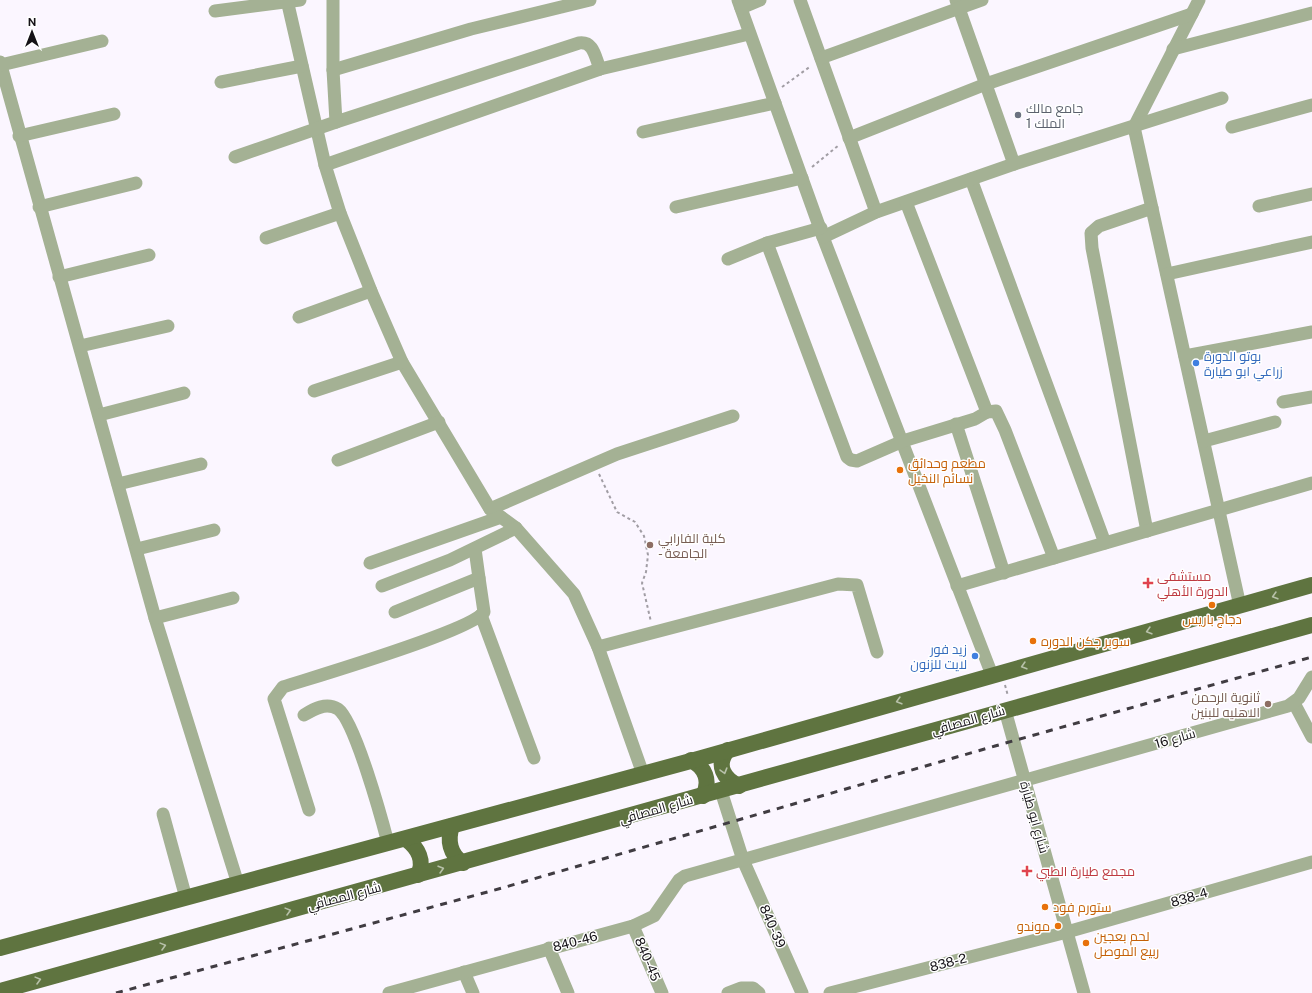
<svg xmlns="http://www.w3.org/2000/svg" width="1312" height="993" viewBox="0 0 1312 993" font-family="'Public Sans',Cairo,sans-serif">
	<style>
		.lines { fill: none; stroke-linecap: round; stroke-linejoin: round }
		.path { stroke: #a19da4; stroke-width: 2; stroke-dasharray: 3 3; stroke-linecap: butt }
		.minor { stroke: #a4b194; stroke-width: 13 }
		.major { stroke: #5f7440; stroke-width: 16 }
		.rail { stroke: #403c42; stroke-width: 3; stroke-dasharray: 7 7; stroke-linecap: butt }
		.oneway { stroke: #b7c0a9 }
		.worship-dot { fill: #6b7280; stroke: #fff; stroke-width: 1.5 }
		.shop-dot { fill: #3f7fe0; stroke: #fff; stroke-width: 1.5 }
		.food-dot { fill: #e8710a; stroke: #fff; stroke-width: 1.5 }
		.education-dot { fill: #8d6e63; stroke: #fff; stroke-width: 1.5 }
		.health-dot { fill: #e0444e; stroke: #fff; stroke-width: 1.5 }
		.labels { text-anchor: middle; stroke-width: 3; stroke-linejoin: round; paint-order: stroke }
		.worship-label { font-size: 13px; fill: #5b616d; stroke: #fff; text-anchor: start }
		.shop-label { font-size: 13px; fill: #366cbe; stroke: #fff; text-anchor: start }
		.food-label { font-size: 13px; fill: #c56008; stroke: #fff; text-anchor: start }
		.education-label { font-size: 13px; fill: #785e54; stroke: #fff; text-anchor: start }
		.health-label { font-size: 13px; fill: #be3a42; stroke: #fff; text-anchor: start }
		.street-label { font-size: 13px; fill: #151217; stroke: #fff }
	</style>
	<rect width="100%" height="100%" fill="#fbf6ff"/>
	<g class="lines">
		<g class="path">
			<polyline points="782,87 811,66"/>
			<polyline points="812,167 839,145"/>
			<polyline points="599,474 617,512 635,522 644,536 648,555 646,572 642,583 651,622"/>
			<polyline points="1005,685 1008,696"/>
		</g>
		<g class="minor">
			<polyline points="287,0 325,165 340,213 371,291 402,362 490,509 516,528 574,594 598,647 643,774"/>
			<polyline points="738,0 823,237 992,675"/>
			<polyline points="800,0 876,212"/>
			<polyline points="956,0 1014,164"/>
			<polyline points="1199,0 1134,127 1240,606"/>
			<polyline points="741,8 760,0"/>
			<polyline points="215,11 300,0"/>
			<polyline points="1173,49 1312,13"/>
			<polyline points="821,58 982,0"/>
			<polyline points="0,62 155,618 238,884"/>
			<polyline points="1,65 102,41"/>
			<polyline points="333,70 471,29 590,0"/>
			<polyline points="221,82 302,66"/>
			<path d="M336,122L579,43C594,41 595,57 600,69"/>
			<polyline points="1232,127 1312,105"/>
			<polyline points="643,132 775,103"/>
			<polyline points="19,136 114,114"/>
			<polyline points="849,138 986,84 1192,14"/>
			<polyline points="235,157 336,122 333,70 333,0"/>
			<polyline points="325,165 600,69 749,34"/>
			<polyline points="971,179 1105,543"/>
			<polyline points="1259,206 1312,194"/>
			<polyline points="39,207 136,183"/>
			<polyline points="676,207 802,178"/>
			<polyline points="823,237 876,212 1014,164 1222,98"/>
			<polyline points="266,238 340,213"/>
			<polyline points="767,243 847,457 851,460 857,461 903,441 975,419 987,412 906,202"/>
			<polyline points="728,259 767,243 821,228"/>
			<polyline points="1167,274 1312,242"/>
			<polyline points="59,277 149,255"/>
			<polyline points="299,317 371,291"/>
			<polyline points="80,346 168,326"/>
			<polyline points="1185,356 1312,332"/>
			<polyline points="314,391 402,362"/>
			<polyline points="1283,402 1312,397"/>
			<polyline points="987,412 996,411 1005,430 1054,558"/>
			<polyline points="99,415 184,393"/>
			<polyline points="956,424 1004,573"/>
			<polyline points="1204,441 1275,422"/>
			<polyline points="338,460 439,422"/>
			<polyline points="118,484 201,464"/>
			<polyline points="490,509 617,454 733,416"/>
			<polyline points="1147,531 1092,248 1091,233 1099,226 1152,208"/>
			<polyline points="137,549 214,530"/>
			<polyline points="370,563 501,517"/>
			<polyline points="382,586 450,560 516,528"/>
			<polyline points="957,586 1312,483"/>
			<polyline points="395,612 479,578 475,549"/>
			<polyline points="481,615 534,758"/>
			<polyline points="155,618 233,598"/>
			<polyline points="598,647 838,584 857,585 877,652"/>
			<polyline points="1294,703 1312,737"/>
			<polyline points="1005,710 1084,993"/>
			<path d="M304,715C314,709 326,702 338,709C355,721 382,820 388,843"/>
			<polyline points="721,791 743,860 802,993"/>
			<path d="M309,810L274,699L283,687C314,677 471,631 484,612L479,578"/>
			<polyline points="163,814 186,898"/>
			<polyline points="633,926 662,993"/>
			<polyline points="549,948 568,993"/>
			<polyline points="464,972 473,993"/>
			<polyline points="389,993 633,926 654,916 679,880 685,876 1288,706 1299,698 1312,677"/>
			<polyline points="728,993 741,988 753,988 759,993"/>
			<polyline points="830,993 1067,932 1312,862"/>
		</g>
		<g class="major">
			<path d="M728,750C715,765 724,779 739,786"/>
			<path d="M691,760C705,767 711,781 703,796"/>
			<path d="M452,826C447,840 450,855 463,863"/>
			<path d="M406,839C418,848 425,861 418,875"/>
			<polyline points="0,948 698,759 1312,585"/>
			<polyline points="0,991 1312,625"/>
		</g>
		<polyline class="rail" points="116,993 502,888 995,746 1312,657"/>
	</g>
	<defs><path id="oneway-chevron" d="M-2-3.5L2.5 0L-2 3.5" fill="none" stroke-width="1.6" stroke-linecap="round" stroke-linejoin="round"/></defs>
	<g class="oneway">
		<use href="#oneway-chevron" transform="translate(1275 596) rotate(164)"/>
		<use href="#oneway-chevron" transform="translate(1149 631) rotate(164)"/>
		<use href="#oneway-chevron" transform="translate(1024 666) rotate(164)"/>
		<use href="#oneway-chevron" transform="translate(899 701) rotate(164)"/>
		<use href="#oneway-chevron" transform="translate(724 771) rotate(74)"/>
		<use href="#oneway-chevron" transform="translate(441 869) rotate(-16)"/>
		<use href="#oneway-chevron" transform="translate(288 911) rotate(-15)"/>
		<use href="#oneway-chevron" transform="translate(163 946) rotate(-15)"/>
		<use href="#oneway-chevron" transform="translate(38 980) rotate(-15)"/>
	</g>
	<circle class="worship-dot" cx="1018" cy="115" r="4"/>
	<g class="shop-dot">
		<circle cx="1196" cy="363" r="4"/>
		<circle cx="975" cy="656" r="4"/>
	</g>
	<g class="food-dot">
		<circle cx="900" cy="470" r="4"/>
		<circle cx="1212" cy="605" r="4"/>
		<circle cx="1033" cy="641" r="4"/>
		<circle cx="1045" cy="907" r="4"/>
		<circle cx="1058" cy="926" r="4"/>
		<circle cx="1086" cy="943" r="4"/>
	</g>
	<g class="education-dot">
		<circle cx="650" cy="545" r="4"/>
		<circle cx="1268" cy="704" r="4"/>
	</g>
	<g class="health-dot">
		<path d="M1146 577h4v4h4v4h-4v4h-4v-4h-4v-4h4z"/>
		<path d="M1025 865h4v4h4v4h-4v4h-4v-4h-4v-4h4z"/>
	</g>
	<g class="labels">
		<g class="worship-label">
			<text x="1026" y="113">جامع مالك<tspan x="1026" dy="15">الملك 1</tspan></text>
		</g>
		<g class="shop-label">
			<text x="1204" y="361">بوتو الدورة<tspan x="1204" dy="15">زراعي ابو طيارة</tspan></text>
			<text x="967" y="654" text-anchor="end">زيد فور<tspan x="967" dy="15">لايت للزنون</tspan></text>
		</g>
		<g class="food-label">
			<text x="908" y="468">مطعم وحدائق<tspan x="908" dy="15">نسائم النخيل</tspan></text>
			<text x="1212" y="624" text-anchor="middle">دجاج باريس</text>
			<text x="1041" y="646">سوبر جكن الدوره</text>
			<text x="1053" y="912">ستورم فود</text>
			<text x="1050" y="931" text-anchor="end">موندو</text>
			<text x="1094" y="941">لحم بعجين<tspan x="1094" dy="15">ربيع الموصل</tspan></text>
		</g>
		<g class="education-label">
			<text x="658" y="543">كلية الفارابي<tspan x="658" dy="15">- الجامعة</tspan></text>
			<text x="1260" y="702" text-anchor="end">ثانوية الرحمن<tspan x="1260" dy="15">الاهليه للبنين</tspan></text>
		</g>
		<g class="health-label">
			<text x="1157" y="581">مستشفى<tspan x="1157" dy="15">الدورة الأهلي</tspan></text>
			<text x="1036" y="876">مجمع طيارة الطبي</text>
		</g>
		<g class="street-label">
			<text transform="translate(968 720) rotate(-16)" y="5">شارع المصافي</text>
			<text transform="translate(1175 738) rotate(-16)" y="5">شارع 16</text>
			<text transform="translate(656 809) rotate(-16)" y="5">شارع المصافي</text>
			<text transform="translate(1035 817) rotate(74)" y="5">شارع ابو طيارة</text>
			<text transform="translate(344 896) rotate(-15)" y="5">شارع المصافي</text>
			<text transform="translate(1189 897) rotate(-16)" y="5">838-4</text>
			<text transform="translate(773 926) rotate(66)" y="5">840-39</text>
			<text transform="translate(575 941) rotate(-15)" y="5">840-46</text>
			<text transform="translate(648 959) rotate(67)" y="5">840-45</text>
			<text transform="translate(948 962) rotate(-15)" y="5">838-2</text>
		</g>
	</g>
	<g transform="translate(32 32)" stroke="#ffffff" stroke-width="3" paint-order="stroke">
	<path d="M0-3L7 15L0 10L-7 15Z" fill="#151217"/>
	<text y="-6" font-size="11" font-weight="bold" text-anchor="middle" fill="#151217">N</text>
	</g>
</svg>
